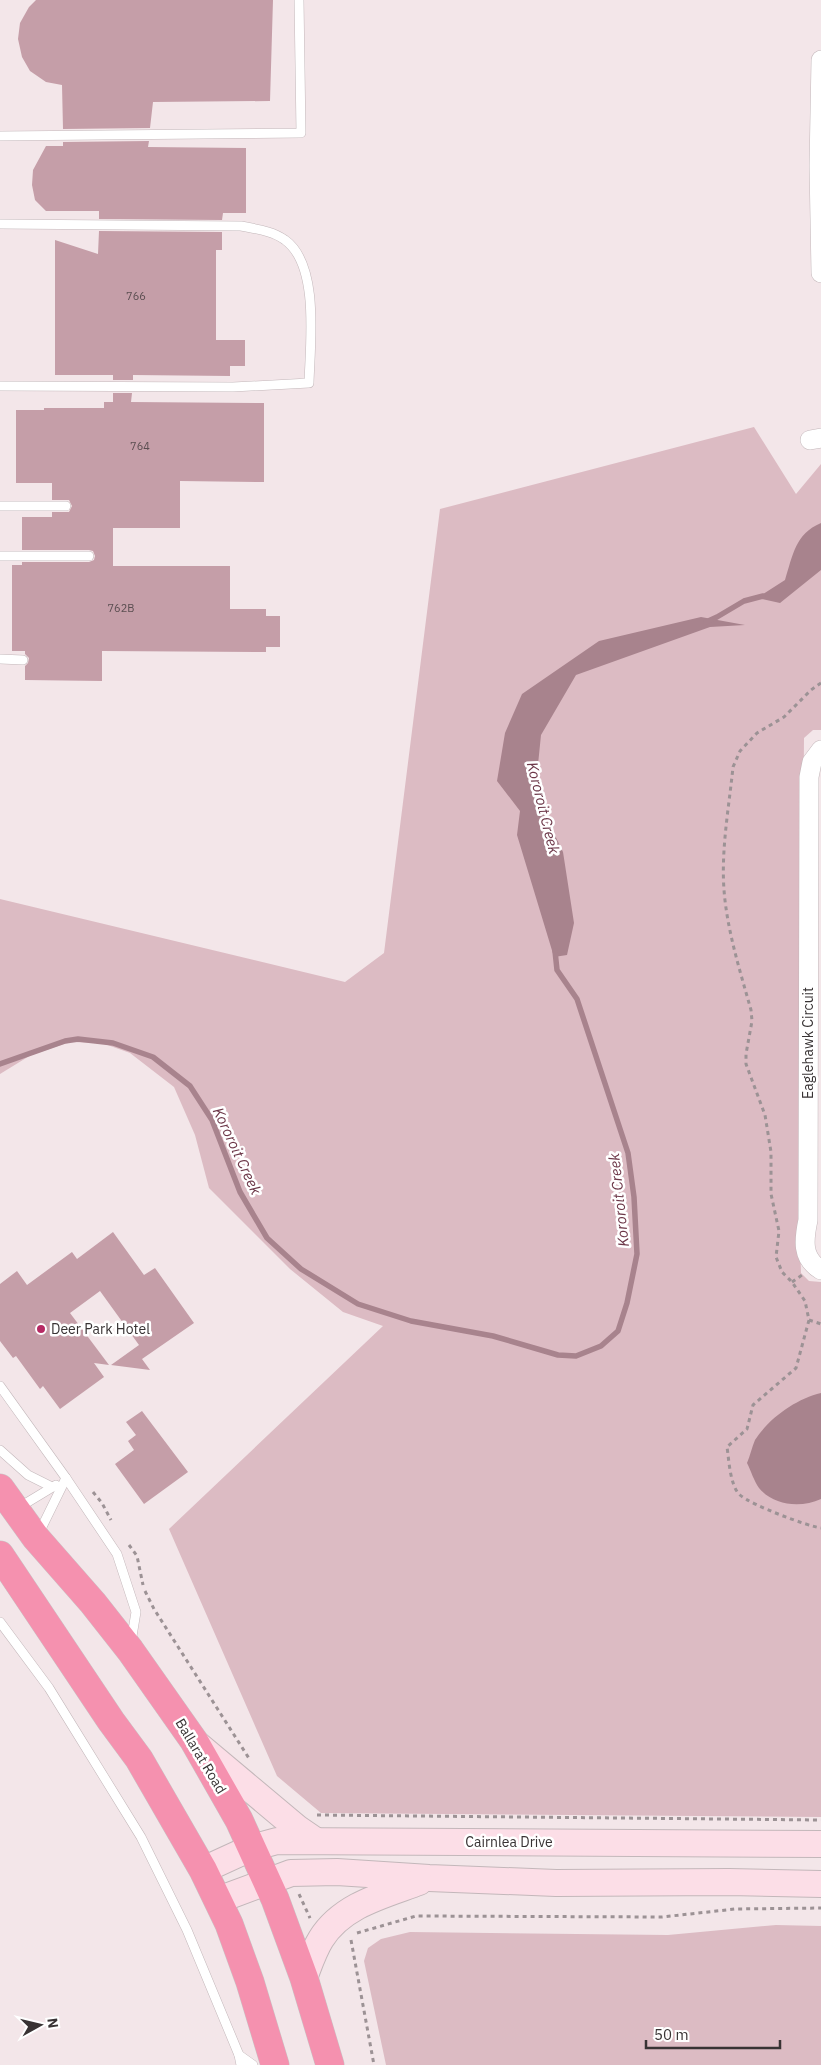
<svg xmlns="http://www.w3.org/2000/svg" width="821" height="2065" viewBox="0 0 821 2065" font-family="'IBM Plex Sans',sans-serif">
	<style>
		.green { fill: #dcbbc3 }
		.water { fill: #a8838d }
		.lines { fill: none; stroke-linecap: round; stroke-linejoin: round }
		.stream { stroke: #a8838d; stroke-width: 5.5 }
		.building { fill: #c59ea8 }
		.lane-casing { stroke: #c3b7ba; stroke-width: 10 }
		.street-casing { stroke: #c3b7ba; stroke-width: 20 }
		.secondary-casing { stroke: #c3b7ba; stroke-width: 28 }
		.highway-casing { stroke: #c7c6c6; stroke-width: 29 }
		.path { stroke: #9c9295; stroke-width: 3; stroke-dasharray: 4 4; stroke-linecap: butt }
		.lane { stroke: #fff; stroke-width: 9 }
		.street { stroke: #fff; stroke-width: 19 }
		.secondary { stroke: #fcdee7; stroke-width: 26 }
		.highway { stroke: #f591af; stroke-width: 28 }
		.poi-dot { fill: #b62a64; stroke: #fff; stroke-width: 2 }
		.labels { text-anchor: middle; stroke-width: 5; stroke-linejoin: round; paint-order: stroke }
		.number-label { font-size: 11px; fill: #5b4e51 }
		.street-label { font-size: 14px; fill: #383334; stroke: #fff }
		.poi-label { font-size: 14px; fill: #383334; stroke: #fff; text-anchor: start }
		.water-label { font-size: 15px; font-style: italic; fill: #6d3849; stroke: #fff }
	</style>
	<rect width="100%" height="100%" fill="#f3e6e9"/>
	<g class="green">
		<polygon points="754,427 796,494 821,464 821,730 813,730 804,738 800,1239 801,1273 809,1281 821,1282 821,1817 321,1813 277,1776 169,1529 383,1326 343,1312 290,1269 209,1188 195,1135 174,1087 130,1053 102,1043 70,1042 31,1055 0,1074 0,899 345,982 384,953 440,509"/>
		<polygon points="776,1925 821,1926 821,2065 386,2065 364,1961 368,1948 381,1939 410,1932 668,1935"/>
	</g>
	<g class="water">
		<path d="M821,523V570L780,603L757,598L785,580C793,555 795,534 821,523Z"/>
		<polygon points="701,617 745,625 710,627 576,675 541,735 535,794 563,852 574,923 567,955 554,957 517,835 520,811 497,781 505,733 522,694 599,641"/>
		<path d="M821,1393V1499C801,1508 774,1506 759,1488C754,1481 751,1471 747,1463C750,1456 752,1447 755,1440C769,1418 796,1399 821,1393Z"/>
	</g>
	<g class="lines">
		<g class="stream">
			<polyline points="706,622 717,617 744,601 763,596"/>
			<polyline points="0,1064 65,1041 78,1039 113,1043 153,1057 190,1086 212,1120 240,1192 267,1238 301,1269 358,1304 411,1321 493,1336 558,1355 576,1356 601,1346 618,1331 627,1303 637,1254 634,1197 628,1153 577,999 557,970 555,951"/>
		</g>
	</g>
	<g class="building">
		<polygon points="36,0 273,0 270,101 153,102 150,128 63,129 62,85 46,82 30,71 22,57 18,39 20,23 29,7"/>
		<polygon points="149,141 148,147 246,148 246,213 223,213 222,220 99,219 99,211 46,211 35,200 32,185 33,170 46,146 63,146 63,142"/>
		<polygon points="99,231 222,232 222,250 216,250 216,340 245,340 245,366 230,366 230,376 133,375 133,380 113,380 113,375 55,375 55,240 98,254"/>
		<polygon points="113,393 132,393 131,402 264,403 264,482 180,481 180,528 113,528 113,566 230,566 230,609 266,609 266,616 280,616 280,647 266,647 266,652 102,651 102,681 25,680 25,666 28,663 29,658 25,654 25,651 12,651 12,565 22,565 22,562 89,562 94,560 95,556 93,551 89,550 22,550 22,517 52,517 52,512 69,512 72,506 69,500 52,500 52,483 16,483 16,410 44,410 44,408 104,408 104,402 113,402"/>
		<polygon points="113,1232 144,1275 155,1268 194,1323 142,1359 150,1370 111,1365 139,1345 100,1291 70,1313 109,1365 94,1363 104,1377 60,1409 43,1386 40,1389 16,1356 13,1358 0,1341 0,1284 17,1271 27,1285 72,1252 77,1259"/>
		<polygon points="142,1411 188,1472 144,1504 115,1464 134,1450 128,1441 136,1435 126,1422"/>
	</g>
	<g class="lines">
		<g class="lane-casing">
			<g id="lane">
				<polyline points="0,136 301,133 299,0"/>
				<path d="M0,224L241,226C256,229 273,231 285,240C320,265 310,345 309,383L233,387L0,386"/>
				<polyline points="0,506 66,506"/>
				<polyline points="0,556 89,556"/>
				<polyline points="0,659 23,660"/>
				<polyline points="0,1386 66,1478 117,1554 136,1612 131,1642"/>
				<polyline points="0,1450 28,1475 52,1487"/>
				<polyline points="18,1508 56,1485"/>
				<polyline points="39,1533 66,1478"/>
				<polyline points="0,1622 49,1688 141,1837 187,1930 239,2055 241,2065"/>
				<polyline points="239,2055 253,2065"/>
			</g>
		</g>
		<g class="street-casing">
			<g id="street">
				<polyline points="821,60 819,166 821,273"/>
				<polyline points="810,440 821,438"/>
				<path d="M821,750L812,762L809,777L808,1220C804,1239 801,1258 821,1270"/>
			</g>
		</g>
		<g class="secondary-casing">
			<g id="secondary">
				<polyline points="198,1745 297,1828 316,1841"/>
				<polyline points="203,1870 251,1848 277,1841 821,1844"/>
				<polyline points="218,1900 291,1873 337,1872 429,1878 556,1883 729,1882 821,1884"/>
				<path d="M304,1978C309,1965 314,1950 321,1939C342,1905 384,1895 419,1882"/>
			</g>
		</g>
		<g class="highway-casing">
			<g id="highway">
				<polyline points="0,1488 36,1538 93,1603 130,1650 194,1741 239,1820 275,1899 304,1978 330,2065"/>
				<polyline points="0,1555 111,1721 139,1759 203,1870 229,1924 250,1982 275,2065"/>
			</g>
		</g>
		<g class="path">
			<path d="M821,683L811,690L784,717L757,733L740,751L733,767C729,807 721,849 724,890C727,930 740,971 751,1010L752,1021L746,1054V1064L765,1115L771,1152V1194L779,1231L776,1257L782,1272L792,1282L805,1301L809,1320L796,1368L753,1405L747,1429L727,1447C729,1460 730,1486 740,1495C751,1505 807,1526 821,1528"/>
			<polyline points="792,1282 802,1275"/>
			<polyline points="809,1320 821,1324"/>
			<polyline points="93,1492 102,1503 111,1520"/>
			<polyline points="129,1545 137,1556 143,1585"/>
			<polyline points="145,1591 154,1609 250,1760"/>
			<polyline points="317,1815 821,1820"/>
			<polyline points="299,1894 310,1918"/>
			<polyline points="357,1933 416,1916 662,1917 735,1909 821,1908"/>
			<polyline points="351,1940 374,2065"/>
		</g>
		<use href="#lane" class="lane"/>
		<use href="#street" class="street"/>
		<use href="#secondary" class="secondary"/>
		<use href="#highway" class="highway"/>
	</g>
	<circle class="poi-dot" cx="41" cy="1329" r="5"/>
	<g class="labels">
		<g class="number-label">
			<text x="136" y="300">766</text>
			<text x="140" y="450">764</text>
			<text x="121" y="612">762B</text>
		</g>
		<g class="street-label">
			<text transform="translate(808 1043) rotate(-90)" y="5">Eaglehawk Circuit</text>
			<text transform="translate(201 1756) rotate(59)" y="5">Ballarat Road</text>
			<text x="509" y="1847">Cairnlea Drive</text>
		</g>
		<g class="poi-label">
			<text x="51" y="1334">Deer Park Hotel</text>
		</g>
		<g class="water-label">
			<text transform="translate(543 808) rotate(76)" y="5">Kororoit Creek</text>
			<text transform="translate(237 1151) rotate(65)" y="5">Kororoit Creek</text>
			<text transform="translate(619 1200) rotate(-96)" y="5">Kororoit Creek</text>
		</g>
	</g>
	<g transform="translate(40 2025) rotate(82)" stroke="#ffffff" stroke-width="4" paint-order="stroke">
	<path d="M0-4L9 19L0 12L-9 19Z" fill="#383334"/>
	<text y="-8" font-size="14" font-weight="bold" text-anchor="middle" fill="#383334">N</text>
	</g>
	<path d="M646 2040v8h134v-8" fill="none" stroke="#383334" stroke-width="2.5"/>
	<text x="654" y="2040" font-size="15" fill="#383334" stroke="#ffffff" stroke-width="4" paint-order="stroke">50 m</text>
</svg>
